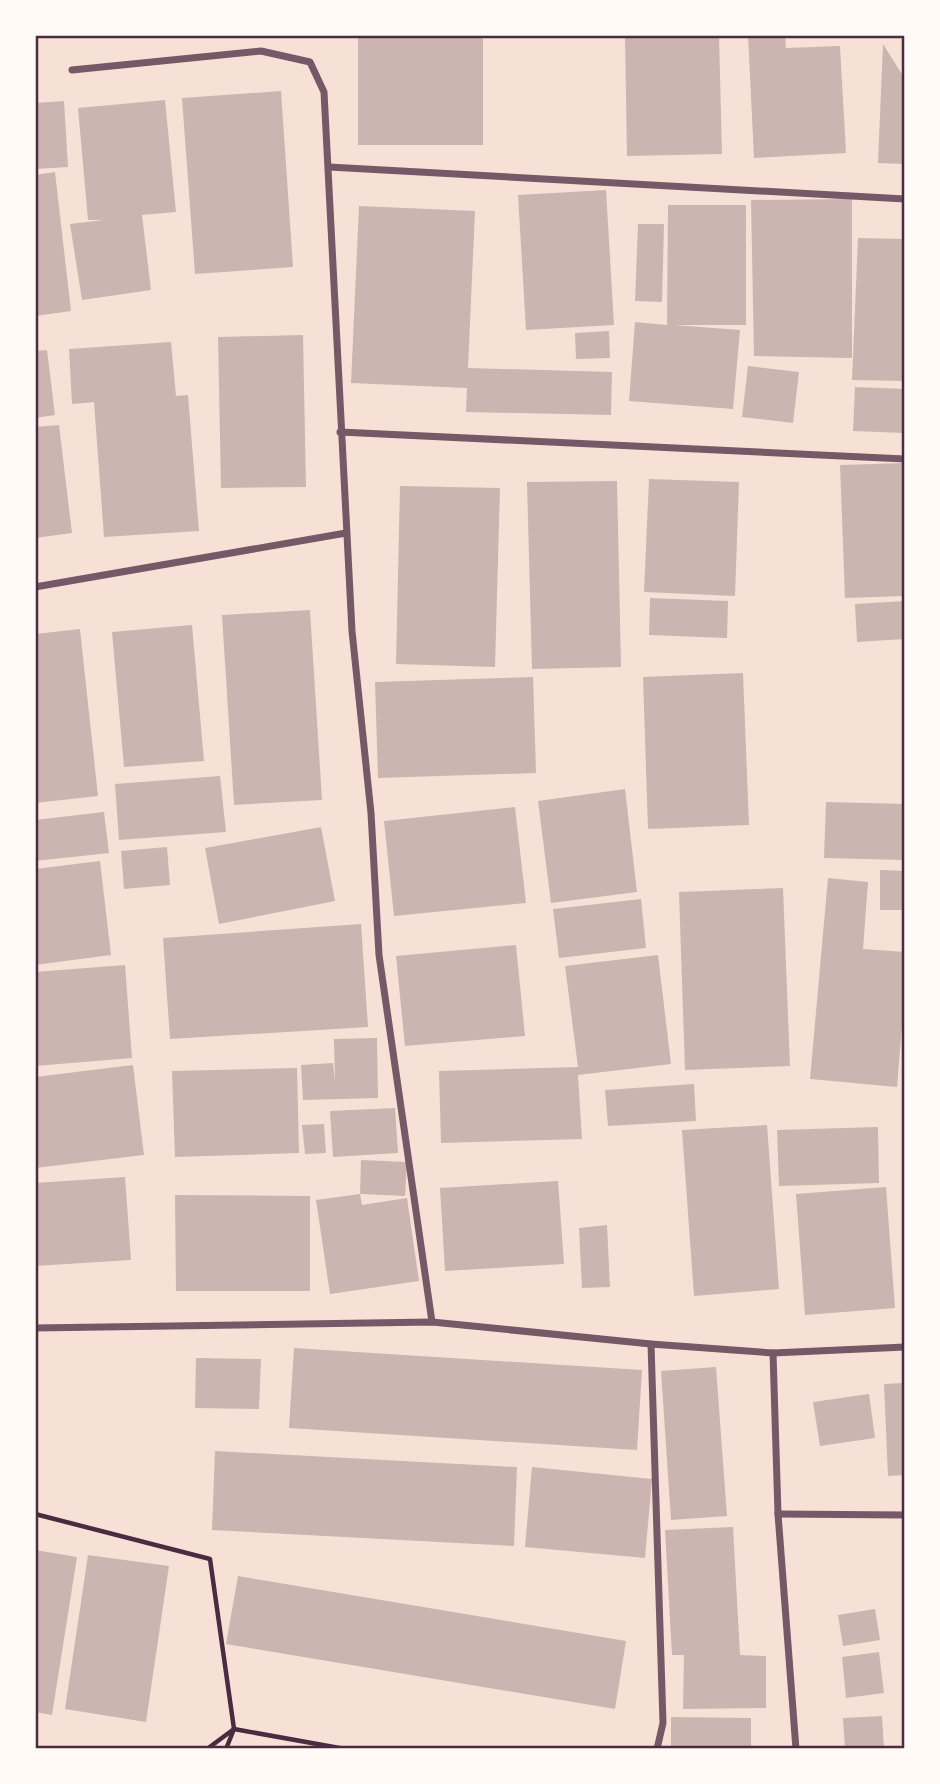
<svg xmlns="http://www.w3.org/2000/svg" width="940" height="1784" viewBox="0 0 940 1784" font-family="Figtree,sans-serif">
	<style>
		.building { fill: #ccb4b1 }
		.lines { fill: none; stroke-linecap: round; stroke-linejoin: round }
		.path { stroke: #4a2c40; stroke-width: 4.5 }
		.minor { stroke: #755966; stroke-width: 7 }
		.neatline { fill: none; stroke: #4a2c40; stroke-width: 2.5 }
	</style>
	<rect width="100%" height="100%" fill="#f7e1d7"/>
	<g class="building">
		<rect x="358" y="35" width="125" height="110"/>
		<polygon points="625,35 719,35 722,154 627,156"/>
		<polygon points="748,35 785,35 786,48 840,46 846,153 754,158"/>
		<polygon points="883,44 905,79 905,164 878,163"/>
		<polygon points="281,91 293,267 195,274 182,98"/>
		<polygon points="165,100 176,212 142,215 151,290 82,300 70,224 104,220 88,220 78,108"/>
		<polygon points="64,101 68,167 35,169 35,103"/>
		<polygon points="55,172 71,311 35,316 35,175"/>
		<polygon points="606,190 614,325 526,330 518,195"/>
		<polygon points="852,199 852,358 754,356 751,200"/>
		<polygon points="668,205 746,205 746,325 674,325 740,330 733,409 629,401 635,322 667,325"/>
		<polygon points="359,206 475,211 468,368 612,372 611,415 466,412 467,388 351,383"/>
		<polygon points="638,224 664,224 662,302 635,301"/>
		<polygon points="858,238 905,239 905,381 852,380"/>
		<polygon points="609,331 610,358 576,359 575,333"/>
		<polygon points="303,335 306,487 221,488 218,337"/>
		<polygon points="171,342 176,396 188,395 199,531 104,537 94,402 72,404 69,349"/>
		<polygon points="47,350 55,415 35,418 35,351"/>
		<polygon points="748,366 799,372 793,423 742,417"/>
		<polygon points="855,387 905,389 905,433 853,431"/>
		<polygon points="59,425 72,533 35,538 35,427"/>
		<polygon points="905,463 905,596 845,598 840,465"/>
		<polygon points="649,479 739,482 735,596 644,592"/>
		<polygon points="617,481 621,667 532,669 527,482"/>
		<polygon points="400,486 500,488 495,667 396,664"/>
		<polygon points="650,598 728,601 727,638 649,635"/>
		<polygon points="905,601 905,639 857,642 855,604"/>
		<polygon points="310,610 322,800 234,805 222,615"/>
		<polygon points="192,625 204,761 124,767 112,632"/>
		<polygon points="80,629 98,796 35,803 35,634"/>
		<polygon points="743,673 749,825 648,829 643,677"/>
		<polygon points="533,677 536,773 378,778 375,682"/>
		<polygon points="220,776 226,832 119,840 115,784"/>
		<polygon points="625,789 637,892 551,903 538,801"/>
		<polygon points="826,802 905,804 905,860 824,858"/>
		<polygon points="515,807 526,903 394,916 384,821"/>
		<polygon points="104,812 109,853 35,861 35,820"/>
		<polygon points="321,827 335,901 219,924 205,848"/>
		<polygon points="167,847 170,885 124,889 121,851"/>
		<polygon points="100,861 111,955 35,965 35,869"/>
		<polygon points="880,870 905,871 905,910 880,910"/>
		<polygon points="828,878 868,882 863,949 905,952 905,988 897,1087 810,1079"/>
		<polygon points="783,888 790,1066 685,1070 679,892"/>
		<polygon points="641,899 646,948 559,958 553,909"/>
		<polygon points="361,924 368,1027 170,1039 163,938"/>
		<polygon points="516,945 525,1036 405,1046 396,956"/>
		<polygon points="658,955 671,1064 578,1075 582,1139 441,1143 439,1071 578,1067 565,966"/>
		<polygon points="125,965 132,1058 35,1066 35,972"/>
		<polygon points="377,1038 378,1098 303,1100 301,1065 333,1063 335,1081 334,1039"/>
		<polygon points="133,1065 144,1155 35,1168 35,1077"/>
		<polygon points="297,1068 299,1153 175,1157 172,1071"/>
		<polygon points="694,1084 696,1121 608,1126 605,1090"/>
		<polygon points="395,1108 398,1153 333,1157 330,1111"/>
		<polygon points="324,1124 326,1153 305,1154 302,1125"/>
		<polygon points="767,1125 779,1289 694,1296 682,1130"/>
		<polygon points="878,1127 879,1183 779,1186 777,1130"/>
		<polygon points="361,1160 407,1162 405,1196 360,1194"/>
		<polygon points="125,1177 131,1260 35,1266 35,1183"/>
		<polygon points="558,1181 564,1264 445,1271 440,1188"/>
		<polygon points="886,1187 895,1308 805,1315 796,1194"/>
		<polygon points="360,1194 362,1205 407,1198 419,1281 330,1294 316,1200"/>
		<polygon points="175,1195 310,1196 310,1291 176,1291"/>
		<polygon points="607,1225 610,1287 582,1288 579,1228"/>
		<polygon points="294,1348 642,1370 637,1450 289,1428"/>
		<polygon points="196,1358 261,1359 259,1409 195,1408"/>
		<polygon points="716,1367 727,1516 671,1520 661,1371"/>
		<polygon points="905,1383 905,1475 888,1476 884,1384"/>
		<polygon points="869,1394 875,1438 820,1446 813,1402"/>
		<polygon points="215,1451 517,1467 514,1546 212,1530"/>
		<polygon points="532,1467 652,1479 645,1558 525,1547"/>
		<polygon points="733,1527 740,1655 766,1656 766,1708 683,1709 684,1655 672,1655 665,1530"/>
		<polygon points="35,1550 77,1557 52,1715 35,1712"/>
		<polygon points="88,1555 169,1566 146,1722 65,1709"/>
		<polygon points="238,1576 626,1641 615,1709 226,1644"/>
		<polygon points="875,1609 880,1640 843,1646 838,1615"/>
		<polygon points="879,1652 884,1693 846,1698 842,1657"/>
		<polygon points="882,1716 884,1749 845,1749 843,1718"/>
		<polygon points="671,1717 751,1718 751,1749 671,1749"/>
	</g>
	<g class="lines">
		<g class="path">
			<polyline points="35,1514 210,1559 234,1729 226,1749"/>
			<polyline points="207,1749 234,1729 345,1749"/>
		</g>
		<g class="minor">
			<polyline points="72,70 261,51 310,62 324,92 352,631 371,813 379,955 432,1322"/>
			<polyline points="329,167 905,199"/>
			<polyline points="340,432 905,459"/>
			<polyline points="35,587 346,533"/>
			<polyline points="35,1328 432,1322 651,1344 773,1353 905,1347"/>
			<polyline points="651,1344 663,1723 657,1749"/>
			<polyline points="773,1353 778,1514 796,1749"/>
			<polyline points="778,1514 905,1515"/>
		</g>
	</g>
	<rect width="940" height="1784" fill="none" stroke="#fffaf5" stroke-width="74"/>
	<rect x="37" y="37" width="866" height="1710" class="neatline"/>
</svg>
